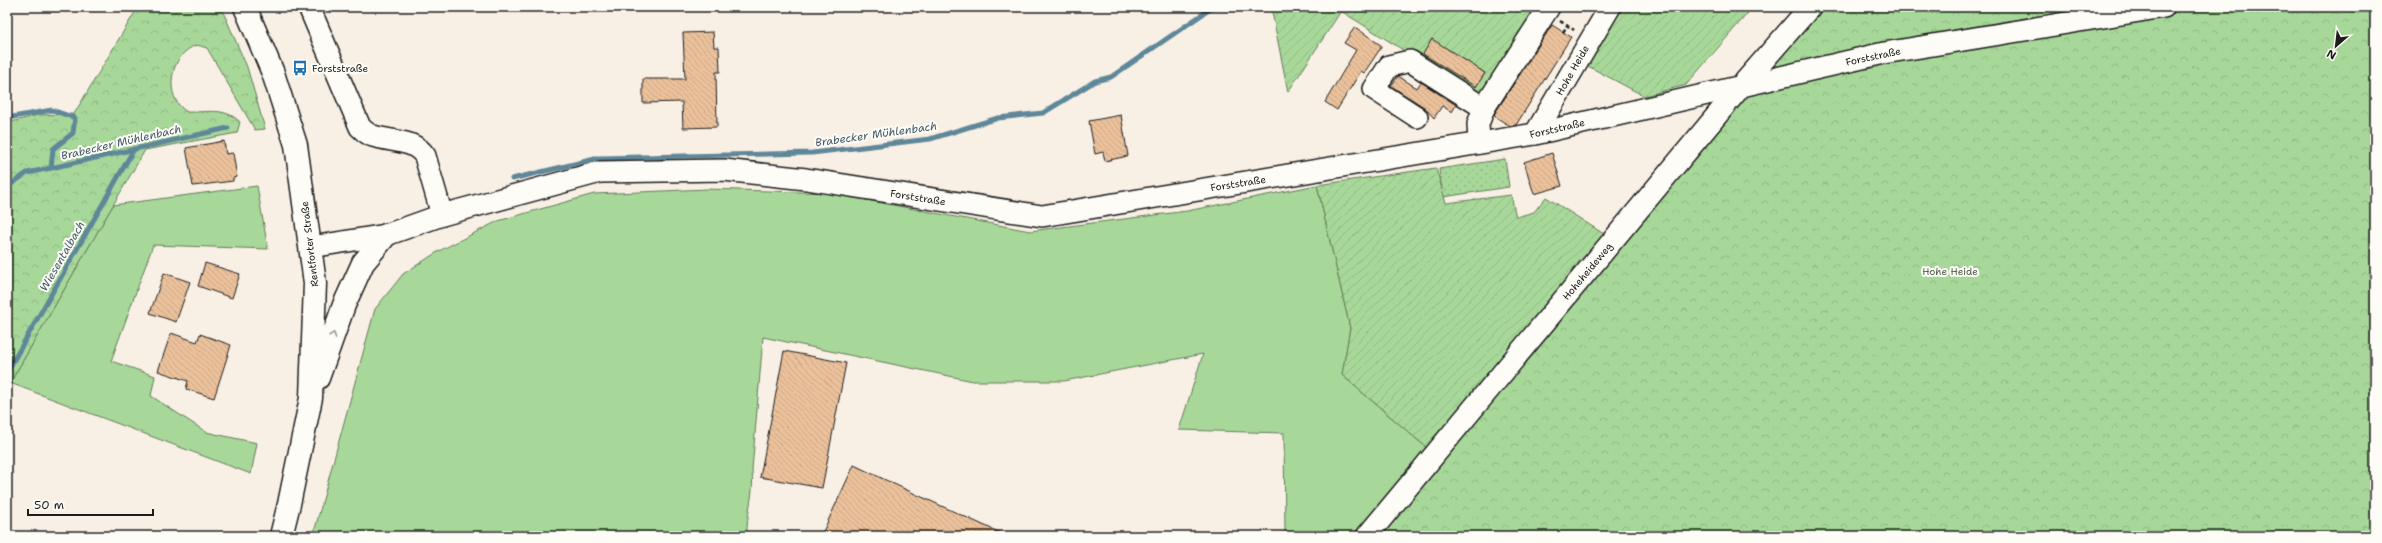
<svg xmlns="http://www.w3.org/2000/svg" width="2382" height="543" viewBox="0 0 2382 543" font-family="'Shantell Sans',sans-serif">
	<style>
		.grass { fill: #a7d899; stroke: #627a5a }
		.forest { fill: url(#forest-crowns); stroke: #627a5a }
		.park { fill: url(#park-dots); stroke: #627a5a }
		.garden { fill: url(#garden-furrows); stroke: #627a5a }
		.lines { fill: none; stroke-linecap: round; stroke-linejoin: round }
		.stream { stroke: #5f879a; stroke-width: 5 }
		.building { fill: url(#building-back-hatch); stroke: #1c1c1c }
		.minor-casing { stroke: #1c1c1c; stroke-width: 24 }
		.major-casing { stroke: #1c1c1c; stroke-width: 25 }
		.path { stroke: #1c1c1c; stroke-width: 2.5; stroke-dasharray: 4 3; stroke-linecap: butt }
		.minor { stroke: #fdfcf7; stroke-width: 21 }
		.major { stroke: #fdfcf7; stroke-width: 22 }
		.oneway { stroke: #989794 }
		.labels { text-anchor: middle; stroke-width: 4; stroke-linejoin: round; paint-order: stroke }
		.street-label { font-size: 10px; fill: #1c1c1c; stroke: #fdfcf7 }
		.poi-label { font-size: 10px; fill: #1c1c1c; stroke: #fdfcf7; text-anchor: start }
		.park-label { font-size: 10px; fill: #4d5e48; stroke: #fdfcf7 }
		.water-label { font-size: 11px; font-style: italic; fill: #435a66; stroke: #fdfcf7 }
	</style>
	<defs>
		<pattern id="forest-crowns" width="20" height="18" patternUnits="userSpaceOnUse"><rect width="20" height="18" fill="#a7d899"/><path d="M2 6a3 3 0 1 1 6 0M12 15a3 3 0 1 1 6 0" fill="none" stroke="#8fb983"/></pattern>
		<pattern id="park-dots" width="8" height="8" patternUnits="userSpaceOnUse"><rect width="8" height="8" fill="#a7d899"/><path d="M2 2h.1M6 6h.1" fill="none" stroke="#8fb983" stroke-width="1.8" stroke-linecap="round"/></pattern>
		<pattern id="garden-furrows" width="10" height="10" patternUnits="userSpaceOnUse"><rect width="10" height="10" fill="#a7d899"/><path d="M-1 1l2-2M0 10L10 0M9 11l2-2" fill="none" stroke="#8fb983"/></pattern>
		<pattern id="building-back-hatch" width="6" height="6" patternUnits="userSpaceOnUse"><rect width="6" height="6" fill="#ebc19b"/><path d="M-1 5l2 2M0 0l6 6M5-1l2 2" fill="none" stroke="#c9a585"/></pattern>
	</defs>
	<rect width="100%" height="100%" fill="#f9f0e5"/>
	<filter id="ink" filterUnits="userSpaceOnUse"><feTurbulence type="fractalNoise" baseFrequency=".025" numOctaves="2"/><feDisplacementMap in="SourceGraphic" scale="8" xChannelSelector="R" yChannelSelector="G"/><feConvolveMatrix kernelMatrix="1 2 1 2 8 2 1 2 1" color-interpolation-filters="sRGB"/></filter>
	<g filter="url(#ink)">
		<g class="grass">
			<path d="M1317,185L1350,328L1342,375L1427,448L1360,536H1285L1284,433L1179,430L1203,354L1064,381H973L763,337L752,470C755,493 746,513 747,536H313L375,309L403,274L439,251L498,221L594,194L707,189L829,193L1030,231L1187,211Z"/>
			<polygon points="257,186 268,249 153,245 111,361 155,376 151,396 206,432 257,443 251,474 10,383 113,205"/>
		</g>
		<g class="forest">
			<path d="M138,7H221L247,67L265,129L255,130L207,48L197,45C170,53 162,97 187,112C206,113 224,106 240,122L237,133L145,150L7,388V123L38,115L74,114Z"/>
			<polygon points="1809,7 2375,7 2375,536 1371,536"/>
		</g>
		<polygon class="park" points="1505,159 1509,187 1443,197 1439,169"/>
		<g class="garden">
			<polygon points="1271,7 1543,7 1485,97 1411,55 1341,11 1288,92"/>
			<polygon points="1618,7 1753,7 1686,85 1644,96 1586,65"/>
			<polygon points="1436,168 1446,203 1511,195 1516,217 1534,212 1546,197 1604,234 1427,448 1342,375 1350,328 1317,185"/>
		</g>
		<g class="lines">
			<g class="stream">
				<polyline points="7,118 52,110 75,118 73,133 53,149 51,168 228,128"/>
				<polyline points="512,179 599,158 812,153 930,139 998,118 1043,113 1095,81 1111,77 1213,7"/>
				<polyline points="7,187 27,173 51,168"/>
				<polyline points="7,372 134,149"/>
			</g>
		</g>
		<g class="building">
			<polygon points="1552,25 1571,37 1516,125 1510,126 1494,116 1495,113"/>
			<polygon points="1355,27 1382,46 1364,73 1361,71 1337,110 1325,102 1356,50 1344,43"/>
			<polygon points="713,32 714,47 719,47 720,72 716,72 717,127 683,128 682,102 643,103 643,79 685,79 683,33"/>
			<polygon points="1432,39 1485,73 1476,87 1423,54"/>
			<polygon points="1398,76 1417,88 1421,82 1456,105 1452,112 1442,106 1434,118 1424,107 1391,86"/>
			<polygon points="1121,115 1128,156 1105,161 1103,152 1095,154 1089,121"/>
			<polygon points="224,141 226,154 233,153 237,177 233,178 233,181 193,186 186,148"/>
			<polygon points="1552,153 1562,186 1534,194 1524,162"/>
			<polygon points="205,263 240,274 232,298 198,286"/>
			<polygon points="164,273 190,282 176,322 150,313"/>
			<polygon points="171,333 197,342 200,334 231,345 214,398 186,389 188,381 158,371"/>
			<polygon points="784,351 846,363 822,488 760,477"/>
			<polygon points="854,465 911,492 1007,536 821,536"/>
		</g>
		<g class="lines">
			<g class="minor-casing">
				<g id="minor">
					<path d="M309,7L360,127C364,131 369,135 373,136C392,142 414,139 425,156L442,215"/>
					<polyline points="1417,117 1374,89 1389,66 1410,61 1484,108"/>
					<polyline points="1535,134 1610,7"/>
					<polyline points="1479,143 1478,124 1484,108 1549,7"/>
					<polyline points="311,247 386,235 442,215 600,172 724,170 806,179 1042,216 1535,134 1884,53 2164,7"/>
					<polyline points="1367,536 1742,85 1810,7"/>
				</g>
			</g>
			<g class="major-casing">
				<g id="major">
					<polyline points="245,7 273,73 296,145 315,283 311,398 289,504 281,536"/>
					<polyline points="318,378 344,305 363,263 386,235"/>
				</g>
			</g>
			<g class="path">
				<polyline points="1560,21 1574,30"/>
				<polyline points="1563,32 1567,26"/>
			</g>
			<use href="#minor" class="minor"/>
			<use href="#major" class="major"/>
		</g>
		<defs><path id="oneway-chevron" d="M-2-3.5L2.5 0L-2 3.5" fill="none" stroke-width="1.6" stroke-linecap="round" stroke-linejoin="round"/></defs>
		<use class="oneway" href="#oneway-chevron" transform="translate(333 335) rotate(-71)"/>
	</g>
	<defs>
		<g id="bus-bare" transform="scale(1.2)"><path d="M-5-6H5V4H4V6H2V4H-2V6H-4V4H-5ZM-3.5-4V0h7V-4ZM-3.5 1.2v1.5H-2V1.2ZM2 1.2v1.5H3.5V1.2Z" fill="#1f6fb2" stroke="#fdfcf7" stroke-width="2.5" paint-order="stroke"/></g>
	</defs>
	<g fill-rule="evenodd">
		<use href="#bus-bare" x="300" y="68"/>
	</g>
	<g class="labels">
		<g class="street-label">
			<text transform="translate(1873 56) rotate(-12)" y="4">Forststraße</text>
			<text transform="translate(1572 70) rotate(-60)" y="4">Hohe Heide</text>
			<text transform="translate(1557 128) rotate(-13)" y="4">Forststraße</text>
			<text transform="translate(1238 183) rotate(-9)" y="4">Forststraße</text>
			<text transform="translate(918 197) rotate(9)" y="4">Forststraße</text>
			<text transform="translate(309 244) rotate(-97)" y="4">Rentforter Straße</text>
			<text transform="translate(1587 271) rotate(-50)" y="4">Hoheheideweg</text>
		</g>
		<g class="poi-label">
			<text x="312" y="72">Forststraße</text>
		</g>
		<g class="park-label">
			<text x="1950" y="275">Hohe Heide</text>
		</g>
		<g class="water-label">
			<text transform="translate(876 134) rotate(-8)" y="4">Brabecker Mühlenbach</text>
			<text transform="translate(121 142) rotate(-13)" y="4">Brabecker Mühlenbach</text>
			<text transform="translate(62 256) rotate(-60)" y="4">Wiesentalbach</text>
		</g>
	</g>
	<rect width="2382" height="543" fill="none" stroke="#fdfcf7" stroke-width="24"/>
	<rect x="12" y="12" width="2358" height="519" fill="none" stroke="#1c1c1c" stroke-width="1.5" filter="url(#ink)"/>
	<g transform="translate(2336 46) rotate(208)" stroke="#fdfcf7" stroke-width="3" paint-order="stroke">
	<path d="M0-3L7 15L0 10L-7 15Z" fill="#1c1c1c"/>
	<text y="-6" font-size="11" font-weight="bold" text-anchor="middle" fill="#1c1c1c">N</text>
	</g>
	<path d="M28 509v6h125v-6" fill="none" stroke="#1c1c1c" stroke-width="2"/>
	<text x="34" y="509" font-size="12" fill="#1c1c1c" stroke="#fdfcf7" stroke-width="3" paint-order="stroke">50 m</text>
</svg>
